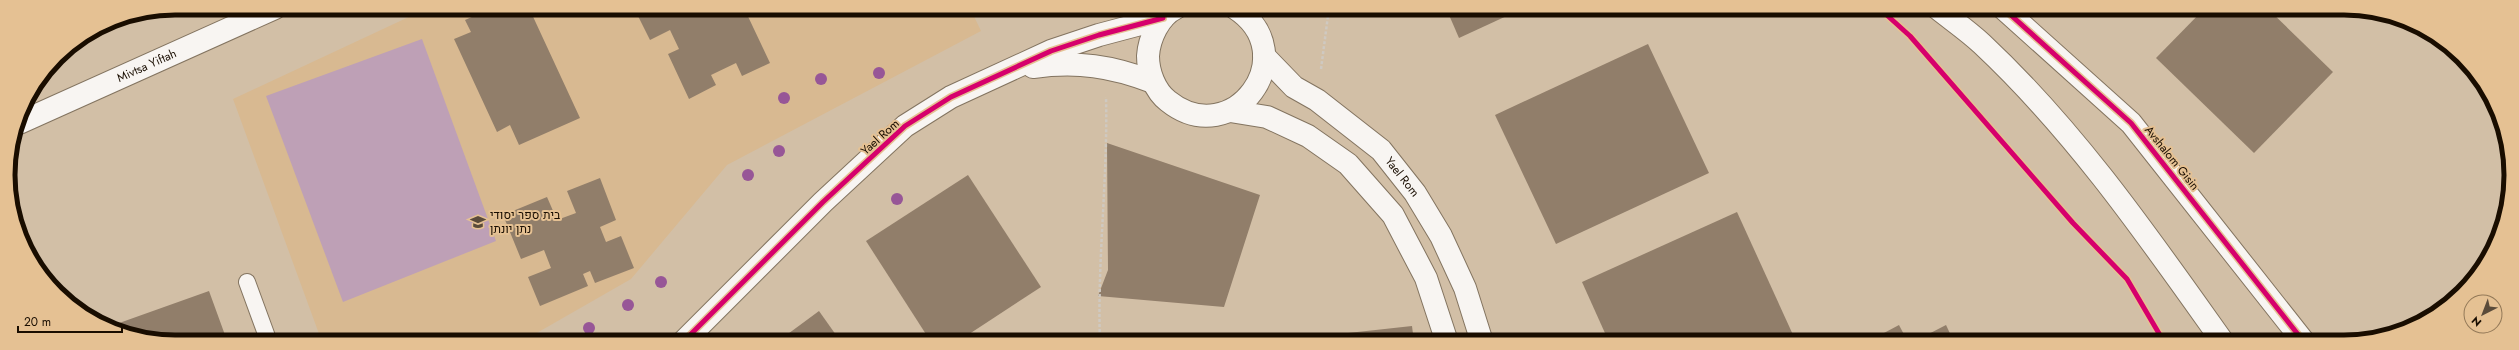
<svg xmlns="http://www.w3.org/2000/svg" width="2519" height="350" viewBox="0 0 2519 350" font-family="Jost,Heebo,sans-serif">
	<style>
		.built { fill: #d8b991 }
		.green { fill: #bea0b6 }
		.building { fill: #917e6a }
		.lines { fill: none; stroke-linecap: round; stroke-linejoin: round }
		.lane-casing { stroke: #837460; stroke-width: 18 }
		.street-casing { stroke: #837460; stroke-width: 24 }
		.secondary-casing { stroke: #837460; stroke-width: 24 }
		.path { stroke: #cfc9c1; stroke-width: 2.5; stroke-dasharray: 3 2; stroke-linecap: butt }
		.lane { stroke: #f8f5f2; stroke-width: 16 }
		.street { stroke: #f8f5f2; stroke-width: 22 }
		.secondary { stroke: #f8f5f2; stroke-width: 22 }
		.cycleway-casing { stroke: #e5c193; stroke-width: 8 }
		.cycleway { stroke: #d6006c; stroke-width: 5 }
		.tree { fill: #975697 }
		.labels { text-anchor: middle; stroke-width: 4; stroke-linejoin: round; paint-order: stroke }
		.street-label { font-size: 12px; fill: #190d00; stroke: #e5c193 }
		.poi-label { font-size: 12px; fill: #190d00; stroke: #e5c193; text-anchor: start }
		.rim { fill: none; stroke: #190d00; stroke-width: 5 }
	</style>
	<rect width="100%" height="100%" fill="#d2bfa6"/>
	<polygon class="built" points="428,8 970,8 981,31 727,165 631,279 521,342 322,342 233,99"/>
	<polygon class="green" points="422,39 496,241 343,302 266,96"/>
	<g class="building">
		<polygon points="492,8 529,8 580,118 519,145 510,125 497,132 454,39 471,32 465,20"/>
		<polygon points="634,8 744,8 770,63 742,76 736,63 711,75 716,85 689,99 668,54 679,49 670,30 650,40"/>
		<polygon points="1446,8 1524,8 1459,38"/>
		<polygon points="2205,8 2267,8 2333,72 2254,153 2156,58"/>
		<polygon points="1648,44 1709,173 1556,244 1495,115"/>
		<polygon points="1107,143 1260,195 1224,307 1098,296 1108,270"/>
		<polygon points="968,175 1041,287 957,342 931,342 866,241"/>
		<polygon points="600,178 616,220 600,227 606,242 621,236 634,268 595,283 590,271 583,274 588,286 540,306 528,277 551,268 544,250 521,259 503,215 547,197 557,220 576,213 567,191"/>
		<polygon points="1737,212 1794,337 1784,342 1609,342 1582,282"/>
		<polygon points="209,291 225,335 213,339 213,342 164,342 108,327"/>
		<polygon points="819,311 841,342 777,342"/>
		<polygon points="1899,325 1908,342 1867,342"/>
		<polygon points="1946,325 1954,342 1913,342"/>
		<polygon points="1412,326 1414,342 1275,342 1275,341"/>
	</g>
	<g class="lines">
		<g class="lane-casing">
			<polyline id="lane" points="247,282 269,342"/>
		</g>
		<g class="street-casing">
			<g id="street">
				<path d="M1176,8C1159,16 1149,39 1148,56C1148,72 1155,91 1168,101C1233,153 1306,54 1235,8"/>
				<path id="s1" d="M1264,56L1294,87L1317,100L1381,150L1415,193L1441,236L1465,288L1482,342"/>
				<path d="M1033,67C1077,61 1112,66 1153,82"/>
				<polyline points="1230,111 1267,117 1308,136 1348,164 1393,215 1426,278 1447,342"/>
				<path id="s2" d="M19,123L275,8"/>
				<polyline points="683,342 823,202 905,126 951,97 1051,51 1099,35 1163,18"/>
			</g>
		</g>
		<g class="secondary-casing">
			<g id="secondary">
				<path d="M1937,8C1952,20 1968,31 1982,44C2076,132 2149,238 2223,342"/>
				<polyline points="2003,8 2131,123 2304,342"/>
			</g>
		</g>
		<g class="path">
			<polyline points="1321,69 1329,8"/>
			<path d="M1100,342C1097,260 1108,179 1106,97"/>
		</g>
		<use href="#lane" class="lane"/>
		<use href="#street" class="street"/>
		<use href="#secondary" class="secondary"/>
		<g class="cycleway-casing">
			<g id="cycleway">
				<polyline points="1879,8 1910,36 2073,223 2127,279 2164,342"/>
				<polyline points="2003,8 2131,123 2304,342"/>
				<polyline points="683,342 823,202 905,126 951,97 1051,51 1099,35 1163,18"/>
			</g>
		</g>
		<use href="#cycleway" class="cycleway"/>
	</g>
	<g class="tree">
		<circle cx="879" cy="73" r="6"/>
		<circle cx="821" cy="79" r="6"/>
		<circle cx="784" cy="98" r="6"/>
		<circle cx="779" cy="151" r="6"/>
		<circle cx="748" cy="175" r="6"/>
		<circle cx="897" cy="199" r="6"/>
		<circle cx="661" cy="282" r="6"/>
		<circle cx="628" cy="305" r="6"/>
		<circle cx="589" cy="328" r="6"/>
	</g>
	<defs>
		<g id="school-bare" transform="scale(1.2)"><path d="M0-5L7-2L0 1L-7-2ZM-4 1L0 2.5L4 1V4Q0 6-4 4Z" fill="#5a4b3a" stroke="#e5c193" stroke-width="2.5" paint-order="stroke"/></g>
	</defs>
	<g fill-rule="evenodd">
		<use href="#school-bare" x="478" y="222"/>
	</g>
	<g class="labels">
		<g class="street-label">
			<text dy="4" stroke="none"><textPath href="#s2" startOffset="140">Mivtsa Yiftah</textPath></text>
			<text transform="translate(880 137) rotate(-42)" y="4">Yael Rom</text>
			<text transform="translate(2172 158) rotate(51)" y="4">Avshalom Gisin</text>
			<text dy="4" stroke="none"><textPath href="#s1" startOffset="185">Yael Rom</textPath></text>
		</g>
		<g class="poi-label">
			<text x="490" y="219">בית ספר יסודי<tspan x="490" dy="14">נתן יונתן</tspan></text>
		</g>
	</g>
	<path d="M0 0H2519V350H0ZM175 15H2344A160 160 0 0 1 2504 175V175A160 160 0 0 1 2344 335H175A160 160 0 0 1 15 175V175A160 160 0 0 1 175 15Z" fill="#e5c193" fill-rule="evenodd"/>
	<path class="rim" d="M175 15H2344A160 160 0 0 1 2504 175V175A160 160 0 0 1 2344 335H175A160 160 0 0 1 15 175V175A160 160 0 0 1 175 15Z"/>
	<g transform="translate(2483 314) rotate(222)"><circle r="19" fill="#e5c193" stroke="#937958"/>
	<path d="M0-3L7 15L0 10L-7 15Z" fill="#5a4b3a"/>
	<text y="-6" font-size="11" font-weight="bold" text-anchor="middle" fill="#190d00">N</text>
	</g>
	<path d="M18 326v6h104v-6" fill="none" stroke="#190d00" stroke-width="2"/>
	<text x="24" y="326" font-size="12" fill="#190d00" stroke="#e5c193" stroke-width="3" paint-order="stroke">20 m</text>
</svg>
